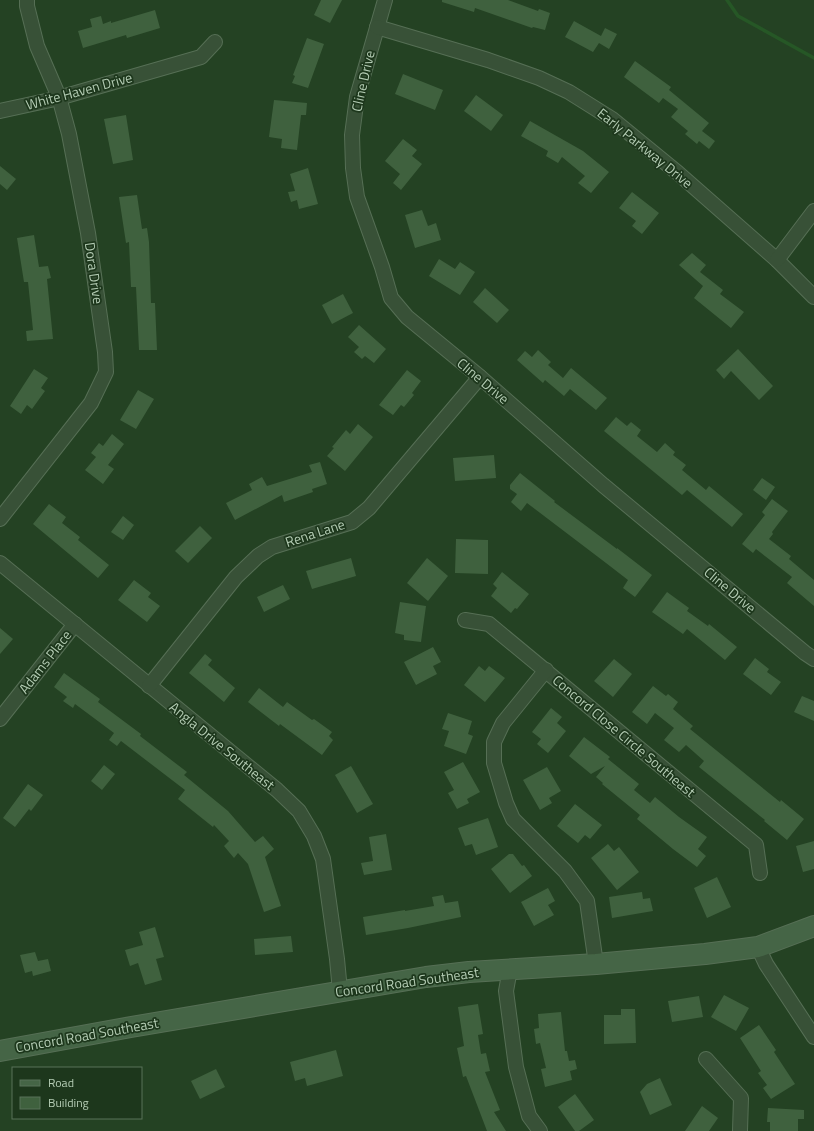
<svg xmlns="http://www.w3.org/2000/svg" width="814" height="1131" viewBox="0 0 814 1131" font-family="'Titillium Web',sans-serif">
	<style>
		.lines { fill: none; stroke-linecap: round; stroke-linejoin: round }
		.stream { stroke: #265726; stroke-width: 3.5 }
		.building { fill: #3f613e }
		.street-casing { stroke: #566f55; stroke-width: 16 }
		.secondary-casing { stroke: #566f55; stroke-width: 22 }
		.street { stroke: #385137; stroke-width: 14 }
		.secondary { stroke: #456546; stroke-width: 20 }
		.labels { text-anchor: middle; stroke-width: 3.5; stroke-linejoin: round; paint-order: stroke }
		.street-label { font-size: 14px; fill: #b4ccb4; stroke: #1d371c }
	</style>
	<rect width="100%" height="100%" fill="#244223"/>
	<g class="lines">
		<polyline class="stream" points="727,0 738,16 814,58"/>
	</g>
	<g class="building">
		<polygon points="321,0 342,0 330,23 314,15"/>
		<polygon points="442,0 508,0 538,11 539,9 550,13 545,30 533,27 532,28 475,8 474,12 442,2"/>
		<polygon points="155,10 160,28 127,38 126,35 83,48 78,31 92,27 90,19 101,16 103,24 111,21 111,23"/>
		<polygon points="574,21 601,36 605,28 617,34 609,49 599,43 593,52 565,37"/>
		<polygon points="307,38 324,44 308,88 292,83 295,76 293,75"/>
		<polygon points="635,61 671,87 669,90 709,123 702,131 715,141 709,149 699,141 697,144 685,134 688,131 671,117 678,109 663,98 659,103 624,77"/>
		<polygon points="403,74 443,90 435,110 395,94"/>
		<polygon points="476,95 503,115 491,131 464,111"/>
		<polygon points="274,100 307,103 306,115 301,115 297,150 281,148 282,139 269,137"/>
		<polygon points="126,115 133,160 113,164 104,119"/>
		<polygon points="530,121 583,151 609,172 591,193 578,183 585,176 562,157 558,163 546,156 548,151 521,136"/>
		<polygon points="403,139 417,150 412,156 422,164 401,190 393,183 400,174 385,161"/>
		<polygon points="0,166 16,179 7,190 0,184"/>
		<polygon points="308,168 318,204 299,209 297,200 291,202 288,192 295,191 290,174"/>
		<polygon points="632,192 659,213 642,234 632,226 636,221 619,208"/>
		<polygon points="137,195 142,229 147,228 149,242 151,303 155,303 157,350 139,350 136,287 131,287 129,242 126,243 119,197"/>
		<polygon points="422,210 428,226 436,223 441,240 415,248 405,215"/>
		<polygon points="34,235 39,267 48,266 51,278 47,279 53,339 27,341 26,331 33,330 28,282 24,282 17,238"/>
		<polygon points="692,253 706,265 700,272 723,290 720,294 744,312 731,328 694,298 703,286 679,265"/>
		<polygon points="439,259 455,269 460,262 475,272 460,295 429,276"/>
		<polygon points="485,288 509,310 497,323 473,302"/>
		<polygon points="343,294 353,313 332,324 322,305"/>
		<polygon points="359,325 386,349 374,363 365,356 362,359 354,352 359,347 348,337"/>
		<polygon points="738,349 773,386 759,400 731,371 724,379 716,370"/>
		<polygon points="538,350 551,362 548,365 563,378 571,368 607,398 596,410 570,389 564,396 545,380 543,383 517,360 525,351 532,357"/>
		<polygon points="34,369 48,378 41,388 45,391 32,409 27,405 21,414 10,406"/>
		<polygon points="407,370 421,381 412,393 414,395 404,407 401,405 393,415 379,405"/>
		<polygon points="138,390 154,399 136,429 120,420"/>
		<polygon points="616,417 627,426 631,422 641,430 637,436 657,452 665,443 675,452 673,455 686,465 682,470 706,490 709,486 743,514 732,527 687,490 682,495 604,431"/>
		<polygon points="358,424 373,437 345,471 327,456 334,448 332,447 346,430 350,434"/>
		<polygon points="112,434 124,444 108,465 114,469 103,484 85,470 96,457 91,453 99,443 103,446"/>
		<polygon points="494,455 496,478 455,481 453,458"/>
		<polygon points="320,462 327,484 312,489 313,492 284,502 282,495 235,520 226,503 252,490 249,484 262,477 267,486 312,472 309,465"/>
		<polygon points="520,473 555,501 554,502 617,549 617,548 652,575 635,597 623,588 628,580 606,563 527,503 521,511 511,502 517,494 510,489 510,485"/>
		<polygon points="762,478 775,487 766,500 753,490"/>
		<polygon points="772,499 788,511 772,532 773,534 769,539 791,556 789,559 814,580 814,606 787,583 792,577 756,549 753,553 742,544 765,515 762,512"/>
		<polygon points="49,504 66,517 62,523 80,537 78,540 109,565 98,578 33,524"/>
		<polygon points="123,516 134,525 123,540 111,532"/>
		<polygon points="200,526 212,538 188,563 175,551"/>
		<polygon points="456,539 488,540 488,574 455,573"/>
		<polygon points="351,558 356,576 312,589 306,571"/>
		<polygon points="427,558 448,576 428,601 407,583"/>
		<polygon points="502,572 529,594 517,609 515,608 511,613 491,596 497,588 493,584"/>
		<polygon points="134,580 151,593 148,597 160,606 147,622 118,600"/>
		<polygon points="283,585 290,599 264,612 257,597"/>
		<polygon points="667,592 689,608 687,611 708,626 709,624 737,647 725,660 687,629 683,634 652,612"/>
		<polygon points="400,602 426,606 421,642 404,640 404,635 395,633"/>
		<polygon points="0,628 13,639 0,654"/>
		<polygon points="433,647 441,662 433,666 437,674 416,685 404,662"/>
		<polygon points="205,654 212,660 208,665 235,688 224,702 189,673"/>
		<polygon points="755,658 769,669 767,672 781,682 771,695 743,674"/>
		<polygon points="614,659 632,674 613,697 594,681"/>
		<polygon points="479,666 485,671 489,666 505,678 485,702 464,685"/>
		<polygon points="64,673 100,699 98,702 141,734 140,736 187,772 184,775 228,811 255,842 263,836 274,849 265,857 281,906 264,912 248,864 238,853 234,858 224,846 229,841 214,825 213,827 178,799 185,790 121,741 117,746 109,740 114,733 75,704 73,708 63,701 67,697 54,687"/>
		<polygon points="653,686 666,696 668,694 678,702 673,709 693,726 690,729 780,802 781,800 804,819 787,840 764,821 765,820 699,767 704,761 686,745 679,752 664,740 674,728 655,713 647,724 632,712"/>
		<polygon points="259,688 283,707 287,702 312,720 314,719 332,732 329,736 333,740 322,755 280,724 279,726 248,702"/>
		<polygon points="802,696 814,701 814,721 794,712"/>
		<polygon points="551,708 562,717 557,723 566,731 548,753 537,744 541,739 532,732"/>
		<polygon points="448,713 472,721 468,734 473,736 466,754 444,746 449,731 442,729"/>
		<polygon points="584,737 610,757 608,759 639,784 634,790 650,803 655,797 679,817 707,837 698,849 706,856 697,867 673,849 637,819 640,815 602,784 603,783 596,777 605,766 591,774 569,756"/>
		<polygon points="463,762 480,792 467,799 469,803 457,809 448,793 454,790 444,772"/>
		<polygon points="104,765 115,774 102,790 91,781"/>
		<polygon points="351,766 373,804 357,813 335,775"/>
		<polygon points="547,767 561,791 549,798 552,803 540,810 523,780"/>
		<polygon points="28,784 43,795 31,811 29,809 15,827 3,818"/>
		<polygon points="575,804 602,825 590,839 585,835 578,843 557,826"/>
		<polygon points="488,818 498,847 476,855 472,844 465,846 458,828"/>
		<polygon points="386,834 392,870 364,875 361,863 373,861 369,837"/>
		<polygon points="814,841 814,869 803,872 796,846"/>
		<polygon points="608,844 614,851 619,847 639,872 617,890 591,858"/>
		<polygon points="509,854 513,854 522,866 524,865 532,876 510,893 491,869"/>
		<polygon points="717,877 731,907 707,918 694,888"/>
		<polygon points="548,888 555,901 548,905 554,915 534,926 521,902"/>
		<polygon points="642,892 643,899 650,898 653,911 612,918 609,897"/>
		<polygon points="443,895 445,903 458,901 461,917 408,928 366,935 363,917 405,910 405,911 434,906 432,897"/>
		<polygon points="155,927 164,957 156,959 162,980 145,985 138,963 130,966 125,950 143,945 139,932"/>
		<polygon points="291,936 293,952 255,955 254,939"/>
		<polygon points="35,952 38,961 48,959 51,971 33,976 32,971 25,973 20,955"/>
		<polygon points="724,995 749,1008 736,1031 711,1017"/>
		<polygon points="699,996 703,1017 672,1022 668,1001"/>
		<polygon points="478,1004 483,1034 478,1035 481,1054 486,1053 490,1071 485,1072 500,1110 494,1112 506,1131 487,1131 466,1076 463,1077 457,1048 464,1046 458,1007"/>
		<polygon points="621,1009 635,1009 636,1043 604,1044 604,1015 621,1015"/>
		<polygon points="561,1012 565,1051 567,1051 569,1061 575,1060 577,1069 570,1071 572,1080 545,1087 541,1069 546,1068 540,1043 536,1044 534,1029 539,1028 538,1014"/>
		<polygon points="759,1025 776,1050 774,1052 795,1084 771,1099 763,1088 767,1085 758,1073 761,1071 740,1038"/>
		<polygon points="336,1050 343,1076 307,1086 305,1078 295,1081 290,1062"/>
		<polygon points="216,1069 225,1087 200,1099 191,1081"/>
		<polygon points="660,1078 672,1105 650,1115 640,1092 647,1084"/>
		<polygon points="575,1094 594,1120 579,1131 575,1131 558,1107"/>
		<polygon points="702,1106 718,1118 709,1131 685,1131"/>
		<polygon points="768,1108 804,1110 804,1119 798,1119 798,1131 770,1131 770,1122 767,1122"/>
	</g>
	<g class="lines">
		<g class="street-casing">
			<g id="street">
				<polyline points="385,0 357,97 352,135 353,168 357,197 382,267 391,298 407,317 480,377 603,485 805,653 814,659"/>
				<polyline points="377,27 488,60 539,78 569,92 612,119 678,173 777,260 814,297"/>
				<polyline points="0,111 55,99 201,57 215,42"/>
				<polyline points="777,260 814,211"/>
				<polyline points="0,519 91,403 106,372 105,352 88,233 69,134 59,97 37,46 27,6 27,0"/>
				<polyline points="0,563 277,790 299,811 314,836 323,859 337,959 340,991"/>
				<polyline points="465,620 489,624 756,845 760,873"/>
				<polyline points="546,670 503,723 494,742 494,763 506,803 513,819 565,871 587,901 596,964"/>
				<polyline points="149,686 236,577 258,556 272,547 352,522 369,508 480,377"/>
				<polyline points="0,719 75,624"/>
				<polyline points="758,947 766,964 814,1037"/>
				<polyline points="510,969 506,991 516,1067 529,1116 540,1131"/>
				<polyline points="706,1059 741,1098 740,1131"/>
			</g>
		</g>
		<g class="secondary-casing">
			<polyline id="secondary" points="0,1051 131,1027 426,977 469,972 596,964 705,954 758,947 814,926"/>
		</g>
		<use href="#street" class="street"/>
		<use href="#secondary" class="secondary"/>
	</g>
	<g class="labels">
		<g class="street-label">
			<text transform="translate(363 81) rotate(-77)" y="5">Cline Drive</text>
			<text transform="translate(79 91) rotate(-15)" y="5">White Haven Drive</text>
			<text transform="translate(645 148) rotate(39)" y="5">Early Parkway Drive</text>
			<text transform="translate(94 273) rotate(82)" y="5">Dora Drive</text>
			<text transform="translate(483 381) rotate(40)" y="5">Cline Drive</text>
			<text transform="translate(315 533) rotate(-18)" y="5">Rena Lane</text>
			<text transform="translate(730 590) rotate(40)" y="5">Cline Drive</text>
			<text transform="translate(45 662) rotate(-52)" y="5">Adams Place</text>
			<text transform="translate(624 736) rotate(40)" y="5">Concord Close Circle Southeast</text>
			<text transform="translate(222 746) rotate(39)" y="5">Angla Drive Southeast</text>
			<text transform="translate(407 982) rotate(-8)" y="5">Concord Road Southeast</text>
			<text transform="translate(87 1035) rotate(-10)" y="5">Concord Road Southeast</text>
		</g>
	</g>
	<rect x="12" y="1067" width="130" height="52" fill="#1d371c" stroke="#597359"/>
	<rect x="20" y="1080" width="20" height="6" fill="#456546" stroke="#597359"/>
	<text x="48" y="1087" font-size="12" fill="#b4ccb4">Road</text>
	<rect x="20" y="1097" width="20" height="12" fill="#3f613e" stroke="#597359"/>
	<text x="48" y="1107" font-size="12" fill="#b4ccb4">Building</text>
</svg>
